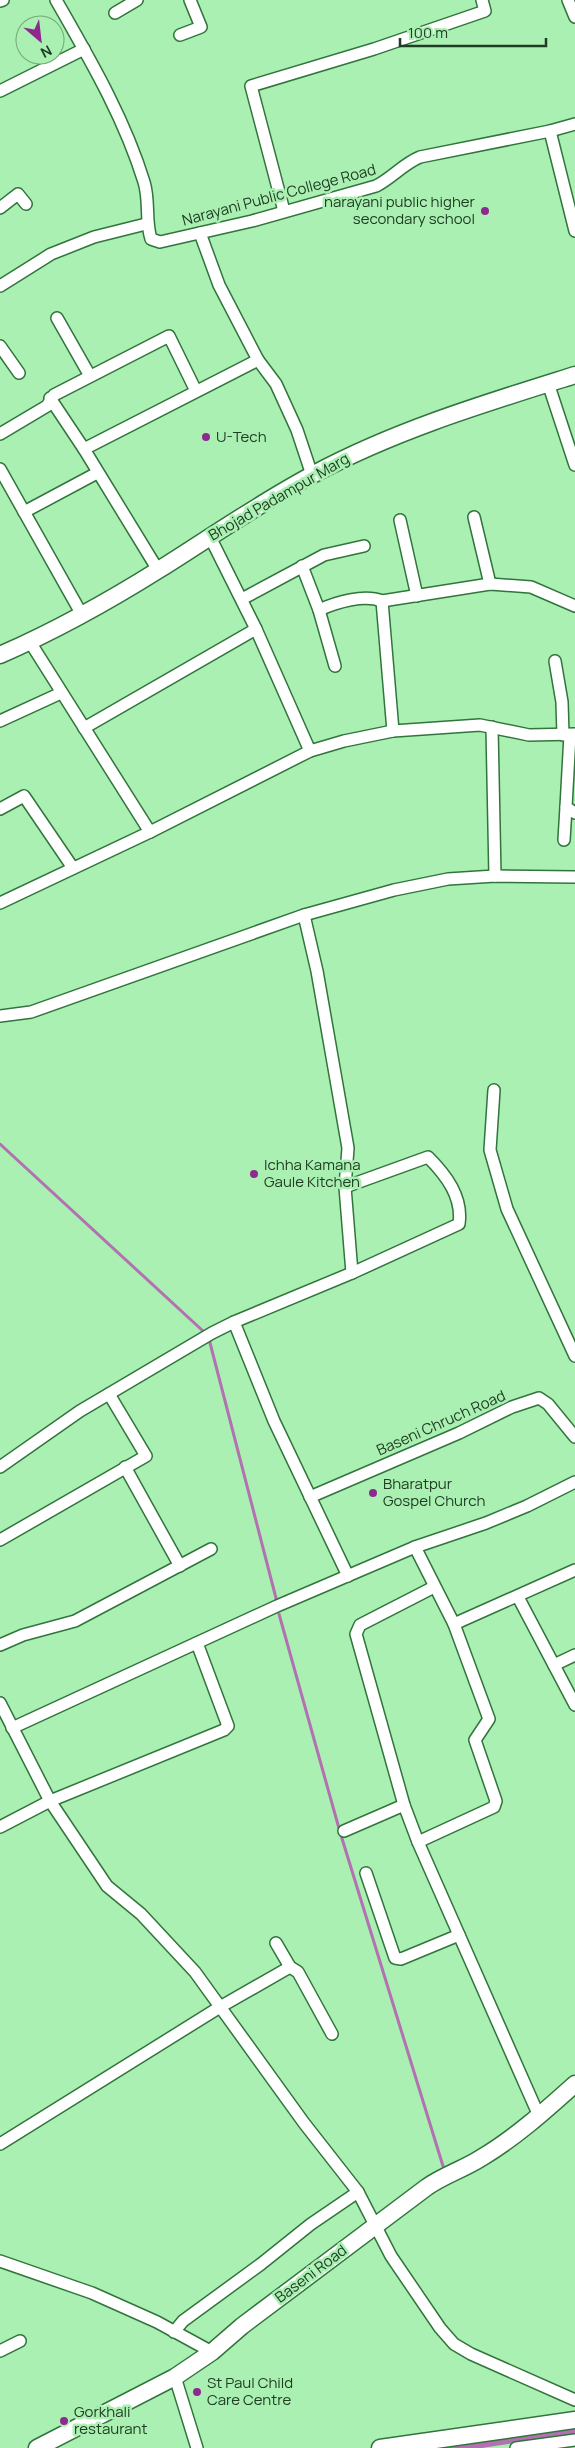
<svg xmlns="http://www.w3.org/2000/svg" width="575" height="2448" viewBox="0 0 575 2448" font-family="Manrope,sans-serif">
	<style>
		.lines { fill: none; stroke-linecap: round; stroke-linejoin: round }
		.stream { stroke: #b371b2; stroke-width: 3 }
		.canal { stroke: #b371b2; stroke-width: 10 }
		.street-casing { stroke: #31743d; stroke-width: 14 }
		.secondary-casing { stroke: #31743d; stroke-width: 19 }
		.street { stroke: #fff; stroke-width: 11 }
		.secondary { stroke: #fff; stroke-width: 16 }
		.poi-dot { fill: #8e298f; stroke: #aaf0b2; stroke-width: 2 }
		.labels { text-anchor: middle; stroke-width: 5; stroke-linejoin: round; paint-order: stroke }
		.street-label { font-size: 15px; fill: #203d24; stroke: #aaf0b2 }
		.poi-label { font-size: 15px; fill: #203d24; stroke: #aaf0b2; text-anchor: start }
	</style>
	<rect width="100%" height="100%" fill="#aaf0b2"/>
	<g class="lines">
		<g class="stream">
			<polyline points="0,1144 203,1331"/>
			<polyline points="209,1339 277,1602"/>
			<polyline points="279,1614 340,1832 443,2166"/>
		</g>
		<polyline class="canal" points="448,2448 575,2429"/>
		<g class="street-casing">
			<g id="street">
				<path d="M56,0C89,58 124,117 144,182C150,201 145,220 151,239L160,242L252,221L376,186C392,178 403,164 420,157L550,131L575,124"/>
				<polyline points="568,0 575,17"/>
				<polyline points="0,1 3,0"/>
				<polyline points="115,13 137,0"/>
				<polyline points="180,35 201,27 190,0"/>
				<polyline points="0,91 84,49"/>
				<polyline points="550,131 575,231"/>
				<polyline points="0,208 18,194 26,204"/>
				<polyline points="284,211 251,86 374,49 485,11 482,0"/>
				<polyline points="200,233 219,285 258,360 276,384 297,430 312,475"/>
				<polyline points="0,286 51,254 94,237 146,224"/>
				<polyline points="57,318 90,376"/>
				<polyline points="0,346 19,373"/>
				<polyline points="548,383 575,465"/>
				<polyline points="50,398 84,449 158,570"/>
				<polyline points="0,434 47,406 54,395 169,336 196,391"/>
				<polyline points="84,449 258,360"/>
				<polyline points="0,469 81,613"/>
				<polyline points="24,512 97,473"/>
				<polyline points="474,517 490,584"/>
				<polyline points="400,520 417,596"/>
				<polyline points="210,537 256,629 310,751"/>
				<polyline points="302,566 319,610 335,666"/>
				<polyline points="242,599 324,555 364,546"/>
				<path d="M319,610C337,602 364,594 382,601"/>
				<polyline points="30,642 150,832"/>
				<polyline points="555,661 562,702 563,735"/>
				<polyline points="0,721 61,693"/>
				<polyline points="492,727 495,876"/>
				<polyline points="84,728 256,629"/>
				<polyline points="393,731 382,601 490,584 531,587 575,606"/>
				<polyline points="570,735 566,807 575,813"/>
				<polyline points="0,809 24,796 73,868"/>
				<polyline points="564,840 566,807"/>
				<polyline points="0,903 150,832 310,751 344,741 393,731 480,725 529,735 575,734"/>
				<polyline points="0,1016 31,1012 304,915 394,890 448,879 495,876 575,877"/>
				<polyline points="494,1090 490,1150 507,1209 575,1356"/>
				<path d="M345,1187L428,1157C446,1175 463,1197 459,1224L352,1273"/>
				<polyline points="234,1322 274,1421 348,1576"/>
				<polyline points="0,1467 80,1411 212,1333 234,1322 352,1273 345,1187 348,1148 317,971 304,915"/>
				<polyline points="125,1467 180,1566"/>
				<polyline points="310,1497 459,1433 512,1407 539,1398 548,1404 575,1437"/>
				<polyline points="0,1540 146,1456 109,1394"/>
				<polyline points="415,1547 454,1624 489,1719 475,1740 496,1801 494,1807 418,1842"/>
				<polyline points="434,1587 360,1625 356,1634 404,1805 418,1842 539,2116"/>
				<polyline points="518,1597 575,1705"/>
				<polyline points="454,1624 575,1570"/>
				<polyline points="0,1645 23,1635 75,1621 211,1549"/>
				<polyline points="554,1665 575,1655"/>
				<polyline points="0,1703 50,1801 107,1886 141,1914 195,1972 304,2123 358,2192 391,2256 440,2328 454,2344 471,2354 575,2400"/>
				<polyline points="12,1728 277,1606 415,1547 486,1523 527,1506 575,1482"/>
				<polyline points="0,1827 50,1801 224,1730 228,1726 197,1643"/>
				<polyline points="344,1831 404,1805"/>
				<polyline points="366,1873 395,1958 401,1959 459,1935"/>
				<polyline points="290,1967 298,1972 332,2034"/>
				<polyline points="0,2144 220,2007 290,1967 276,1943"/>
				<polyline points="0,2261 92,2293 157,2322 212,2352"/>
				<polyline points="174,2332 183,2321 261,2264 311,2224 358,2192"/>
				<polyline points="0,2351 20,2341"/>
				<polyline points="175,2377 197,2448"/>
				<polyline points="516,2448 575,2440"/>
			</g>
		</g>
		<g class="secondary-casing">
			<g id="secondary">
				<path d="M0,655C55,631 109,601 160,569C211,537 261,502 314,474C396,430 486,403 575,375"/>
				<path d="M37,2448L175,2377L212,2352L242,2326L427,2187C444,2175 464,2169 481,2158C515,2138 546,2110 575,2084"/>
				<polyline points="380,2448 575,2420"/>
			</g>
		</g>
		<use href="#street" class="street"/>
		<use href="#secondary" class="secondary"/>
	</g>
	<g class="poi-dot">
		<circle cx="485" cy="211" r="5"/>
		<circle cx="206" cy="437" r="5"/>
		<circle cx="254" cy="1174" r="5"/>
		<circle cx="373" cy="1493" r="5"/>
		<circle cx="197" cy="2392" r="5"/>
		<circle cx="64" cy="2421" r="5"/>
	</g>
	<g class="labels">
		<g class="street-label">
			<text transform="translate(279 195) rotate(-15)" y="5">Narayani Public College Road</text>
			<text transform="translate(279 497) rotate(-30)" y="5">Bhojad Padampur Marg</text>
			<text transform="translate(441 1423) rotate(-24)" y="5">Baseni Chruch Road</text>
			<text transform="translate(311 2274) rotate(-37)" y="5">Baseni Road</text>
		</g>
		<g class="poi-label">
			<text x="475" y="207" text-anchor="end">narayani public higher<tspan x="475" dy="17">secondary school</tspan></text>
			<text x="216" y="442">U-Tech</text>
			<text x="264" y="1170">Ichha Kamana<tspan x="264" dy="17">Gaule Kitchen</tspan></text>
			<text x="383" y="1489">Bharatpur<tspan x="383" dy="17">Gospel Church</tspan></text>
			<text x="207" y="2388">St Paul Child<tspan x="207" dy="17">Care Centre</tspan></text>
			<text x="74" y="2417">Gorkhali<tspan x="74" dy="17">restaurant</tspan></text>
		</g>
	</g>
	<g transform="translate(40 40) rotate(152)"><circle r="24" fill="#aaf0b2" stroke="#73a879"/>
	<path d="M0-4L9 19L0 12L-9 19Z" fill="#8e298f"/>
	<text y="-8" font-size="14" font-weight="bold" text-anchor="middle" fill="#203d24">N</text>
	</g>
	<path d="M400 38v8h146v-8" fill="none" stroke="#203d24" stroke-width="2.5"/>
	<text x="408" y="38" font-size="15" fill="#203d24" stroke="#aaf0b2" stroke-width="4" paint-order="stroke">100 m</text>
</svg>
